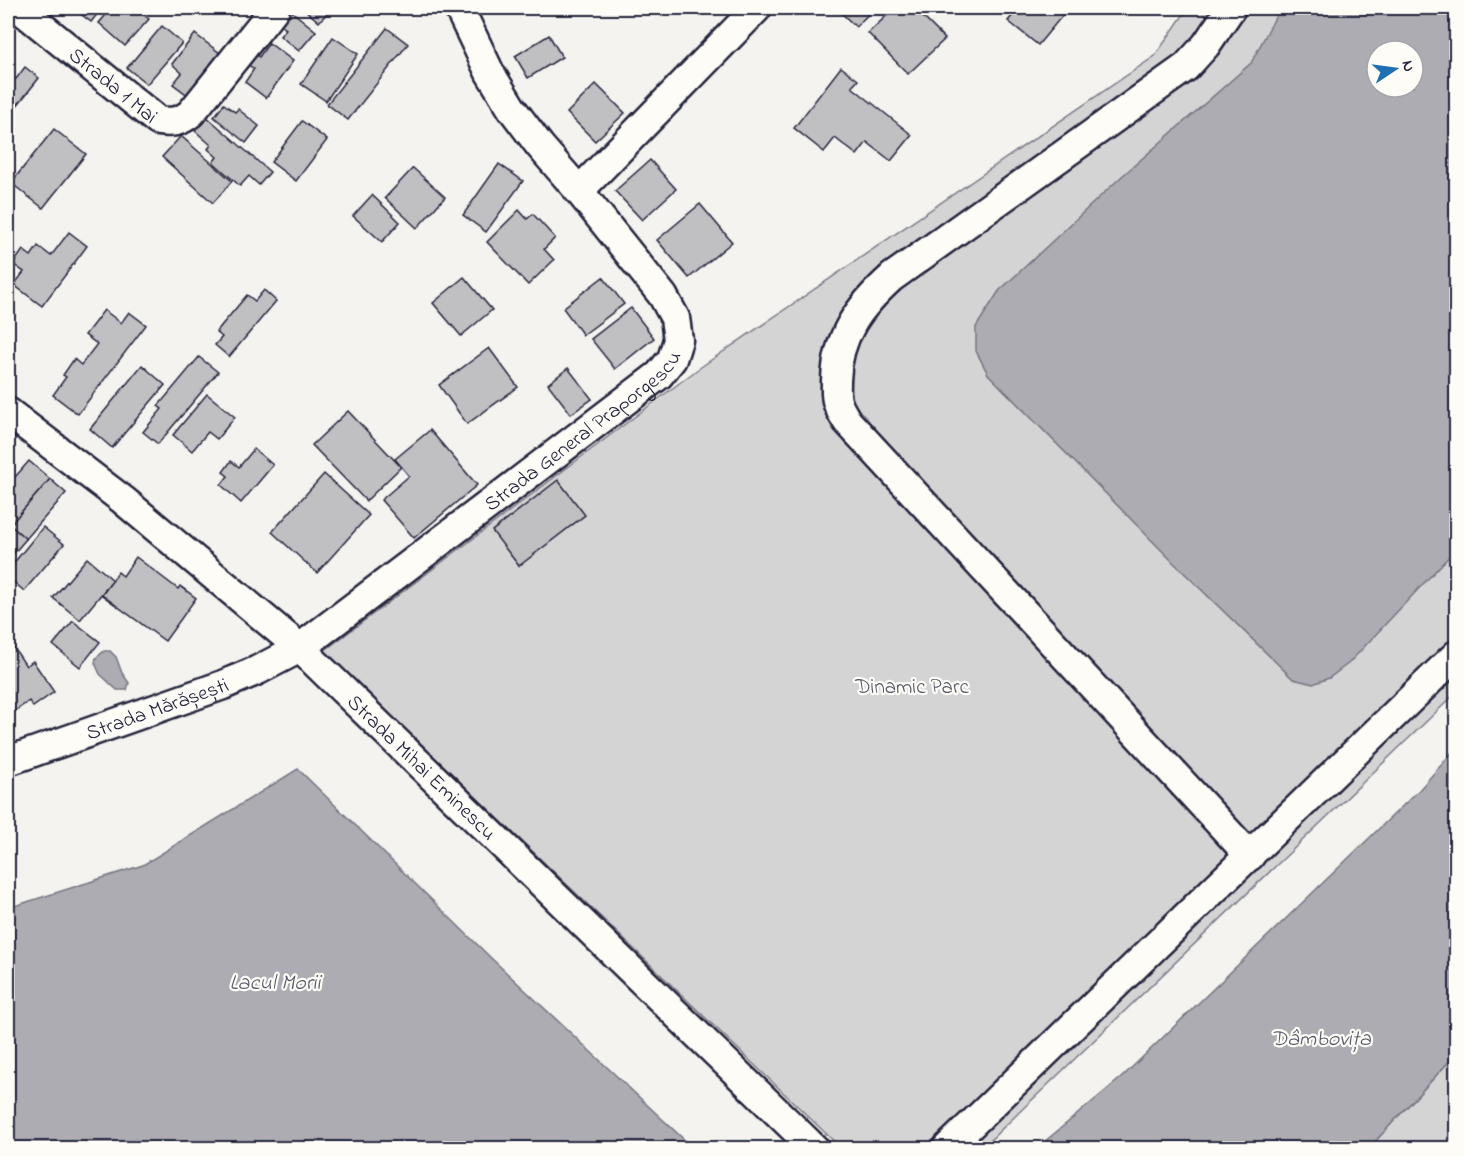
<svg xmlns="http://www.w3.org/2000/svg" width="1464" height="1156" viewBox="0 0 1464 1156" font-family="'Indie Flower',sans-serif">
	<style>
		.green { fill: #d5d4d5; stroke: #7c7b88; stroke-width: 1.5; fill-rule: evenodd }
		.water { fill: #acacb2; stroke: #757582; stroke-width: 1.5; fill-rule: evenodd }
		.building { fill: #c0bfc2; stroke: #22223b; stroke-width: 1.5 }
		.lines { fill: none; stroke-linecap: round; stroke-linejoin: round }
		.minor-casing { stroke: #22223b; stroke-width: 33 }
		.path { stroke: #22223b; stroke-width: 4; stroke-dasharray: 6 4.5; stroke-linecap: butt }
		.minor { stroke: #fdfcf7; stroke-width: 28 }
		.labels { text-anchor: middle; stroke-width: 4.5; stroke-linejoin: round; paint-order: stroke }
		.street-label { font-size: 21px; fill: #22223b; stroke: #fdfcf7 }
		.park-label { font-size: 21px; fill: #585769; stroke: #fdfcf7 }
		.water-label { font-size: 22px; font-style: italic; fill: #59596b; stroke: #fdfcf7 }
	</style>
	<rect width="100%" height="100%" fill="#f4f3ef"/>
	<filter id="ink" filterUnits="userSpaceOnUse"><feTurbulence type="fractalNoise" baseFrequency=".0167" numOctaves="2"/><feDisplacementMap in="SourceGraphic" scale="12" xChannelSelector="R" yChannelSelector="G"/><feConvolveMatrix kernelMatrix="1 2 1 2 8 2 1 2 1" color-interpolation-filters="sRGB"/></filter>
	<g filter="url(#ink)">
		<g class="green">
			<path d="M1188,8H1456V693L982,1148H841L324,651L698,369L1155,56ZM1377,51H1413V87H1377Z"/>
			<polygon points="1456,1054 1456,1148 1369,1148"/>
		</g>
		<g class="water">
			<path d="M1280,8H1456V549L1349,663L1329,678L1313,684L1293,679L1175,564L988,374L976,351V327L999,291L1121,177L1251,63ZM1377,51H1413V87H1377Z"/>
			<polygon points="104,651 110,651 116,657 122,673 129,683 127,690 117,690 100,674 95,663 96,658"/>
			<polygon points="1456,748 1456,1054 1369,1148 1037,1148 1122,1077 1419,790"/>
			<polygon points="298,769 492,959 693,1148 8,1148 8,908 143,865"/>
		</g>
		<g class="building">
			<polygon points="73,8 102,8 91,22"/>
			<polygon points="112,8 135,8 149,19 125,46 99,23"/>
			<polygon points="303,8 332,8 319,22"/>
			<polygon points="836,8 874,8 856,27"/>
			<polygon points="895,8 914,8 945,39 908,74 868,33"/>
			<polygon points="1019,8 1064,8 1067,10 1038,45 1008,21"/>
			<polygon points="290,10 316,31 299,51 280,36 286,29 279,24"/>
			<polygon points="162,26 182,43 147,84 127,68"/>
			<polygon points="387,28 408,44 348,120 327,104"/>
			<polygon points="195,34 225,57 193,99 173,84 182,73 172,64"/>
			<polygon points="549,35 562,57 528,78 515,56"/>
			<polygon points="333,37 358,54 326,101 301,84"/>
			<polygon points="269,43 293,61 266,98 245,82 254,69 247,64 254,53 259,57"/>
			<polygon points="25,67 39,78 8,117 8,76 9,74 16,79"/>
			<polygon points="841,67 858,80 852,87 912,135 891,161 867,142 857,155 835,138 824,152 794,128"/>
			<polygon points="596,84 625,113 595,141 567,113"/>
			<polygon points="224,104 235,112 238,109 259,126 246,143 214,117"/>
			<polygon points="206,116 270,172 259,185 249,176 240,186 213,162 217,157 208,149 211,145 194,130"/>
			<polygon points="302,121 327,140 296,181 271,162"/>
			<polygon points="54,129 86,154 43,208 11,183"/>
			<polygon points="181,136 232,181 213,203 162,157"/>
			<polygon points="650,160 676,189 642,220 615,191"/>
			<polygon points="499,164 523,181 486,232 463,215"/>
			<polygon points="413,168 445,197 417,228 385,198"/>
			<polygon points="372,195 400,222 382,242 353,216"/>
			<polygon points="700,204 732,242 689,278 657,240"/>
			<polygon points="519,210 527,219 533,214 555,238 544,249 554,260 528,285 487,242"/>
			<polygon points="69,232 87,246 42,306 14,285 24,272 13,264 23,250 31,256 38,246 51,256"/>
			<polygon points="464,277 492,310 461,336 433,303"/>
			<polygon points="603,277 624,304 583,335 563,308"/>
			<polygon points="264,290 276,301 229,357 215,345 222,337 216,332 247,295 255,301"/>
			<polygon points="631,308 654,338 615,369 591,339"/>
			<polygon points="104,310 121,323 129,312 146,325 78,414 53,395 66,377 63,375 74,359 81,365 97,344 85,335"/>
			<polygon points="489,348 518,387 467,424 439,385"/>
			<polygon points="199,357 218,372 158,444 143,432 162,409 158,406"/>
			<polygon points="142,365 165,385 112,448 90,429"/>
			<polygon points="568,368 592,399 571,414 548,384"/>
			<polygon points="207,394 235,417 217,439 208,432 192,451 173,435"/>
			<polygon points="348,411 401,467 366,501 312,445"/>
			<polygon points="430,430 477,485 414,538 381,500 409,476 395,459"/>
			<polygon points="254,449 273,465 241,503 221,485 228,476 223,472 231,461 239,467"/>
			<polygon points="29,461 50,479 10,525 8,523 8,485"/>
			<polygon points="324,474 369,515 317,573 272,532"/>
			<polygon points="50,479 66,493 26,539 10,525"/>
			<polygon points="558,480 585,515 519,566 492,531"/>
			<polygon points="10,525 26,539 8,560 8,528"/>
			<polygon points="43,527 64,544 24,591 8,577 8,570"/>
			<polygon points="136,557 178,589 180,586 196,598 165,641 102,595 118,572 123,576"/>
			<polygon points="87,558 113,580 80,620 53,598"/>
			<polygon points="73,621 100,642 80,667 53,645"/>
			<polygon points="8,639 26,666 33,661 54,692 33,707 29,701 8,716"/>
		</g>
		<g class="lines">
			<g class="minor-casing">
				<g id="minor">
					<path id="s1" d="M19,8L158,121C172,123 180,122 191,113L275,8"/>
					<path d="M1231,8L1206,45L1186,67L892,277C860,306 837,335 836,381C836,388 835,397 838,404C840,410 844,416 847,421L1250,856"/>
					<polyline points="579,191 757,8"/>
					<path id="s2" d="M8,412L123,500L300,648L814,1148"/>
					<path id="s3" d="M8,761L223,685L258,670L300,648L659,375L672,359L678,340L675,318L663,296L579,191L540,146L512,109L490,73L459,8"/>
					<polyline points="947,1148 1456,655"/>
				</g>
			</g>
			<polyline class="path" points="1446,1148 1456,1137"/>
			<use href="#minor" class="minor"/>
		</g>
	</g>
	<g class="labels">
		<g class="street-label">
			<text dy="7" stroke="none"><textPath href="#s1" startOffset="122">Strada 1 Mai</textPath></text>
			<text dy="7" stroke="none"><textPath href="#s3" startOffset="670">Strada General Praporgescu</textPath></text>
			<text dy="7" stroke="none"><textPath href="#s3" startOffset="158">Strada Mărășești</textPath></text>
			<text dy="7" stroke="none"><textPath href="#s2" startOffset="546">Strada Mihai Eminescu</textPath></text>
		</g>
		<g class="park-label">
			<text x="912" y="693">Dinamic Parc</text>
		</g>
		<g class="water-label">
			<text x="275" y="989">Lacul Morii</text>
			<text x="1321" y="1045">Dâmbovița</text>
		</g>
	</g>
	<rect width="1464" height="1156" fill="none" stroke="#fdfcf7" stroke-width="30"/>
	<rect x="15" y="15" width="1434" height="1126" fill="none" stroke="#22223b" stroke-width="2" filter="url(#ink)"/>
	<g transform="translate(1395 69) rotate(77)"><circle r="28" fill="#fdfcf7" stroke="#a5a5ac" stroke-width="1.5"/>
	<path d="M0-4.5L10 22L0 15L-10 22Z" fill="#1f6fb2"/>
	<text y="-9" font-size="16" font-weight="bold" text-anchor="middle" fill="#22223b">N</text>
	</g>
</svg>
